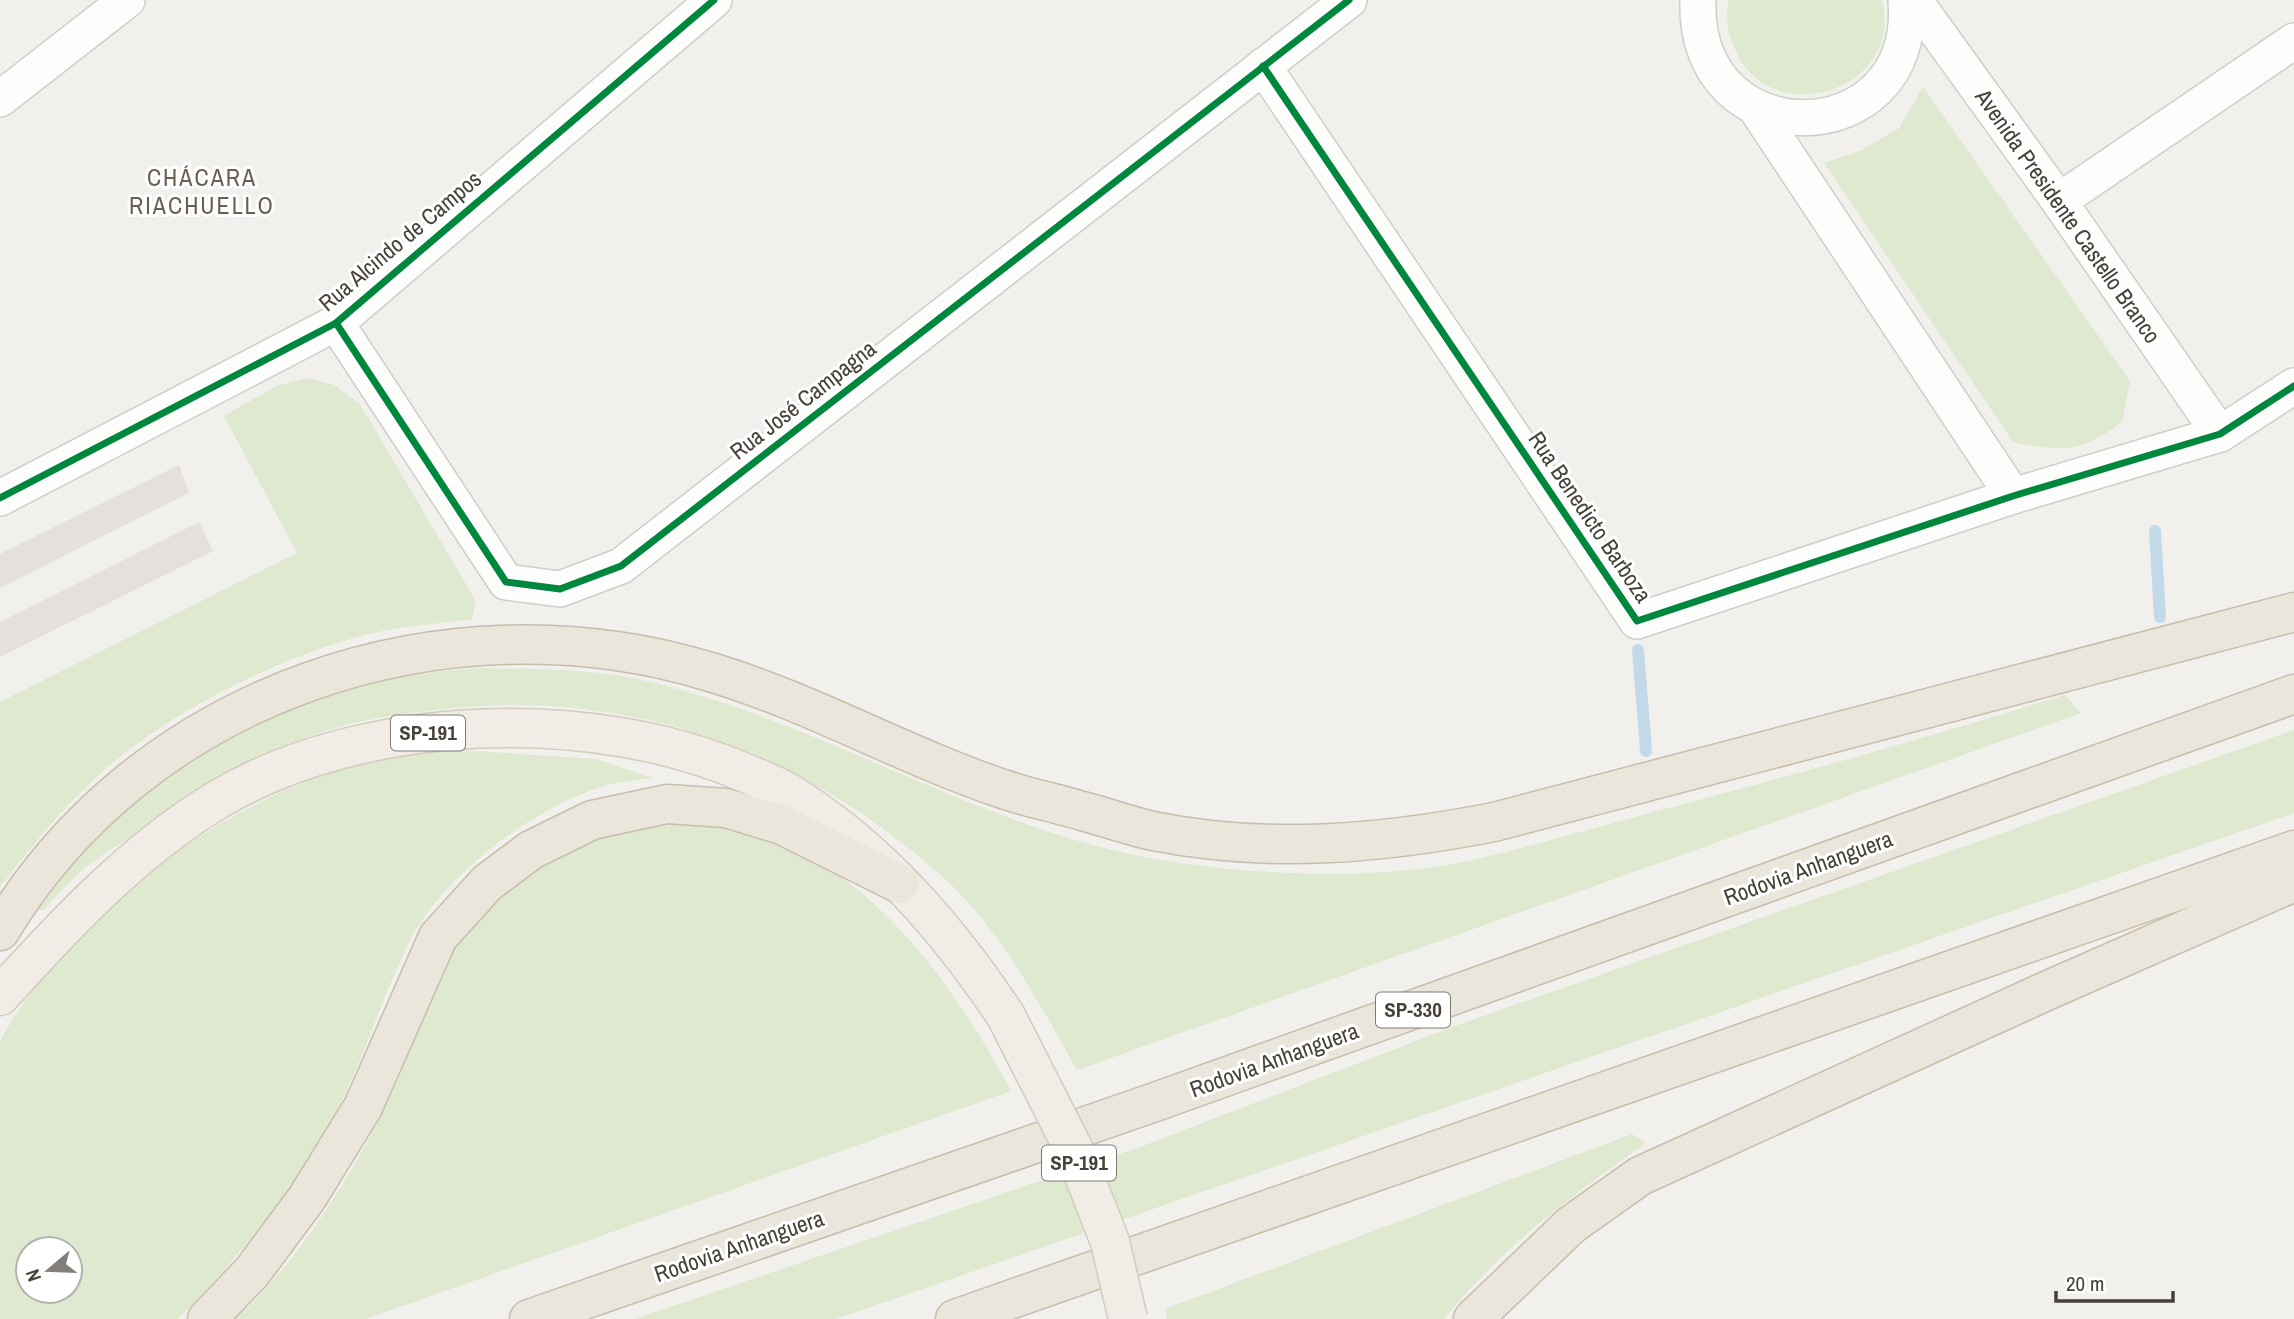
<svg xmlns="http://www.w3.org/2000/svg" width="2294" height="1319" viewBox="0 0 2294 1319" font-family="'Archivo Narrow',sans-serif">
	<style>
		.industrial { fill: #e3e0dd }
		.green { fill: #dee9d0; fill-rule: evenodd }
		.lines { fill: none; stroke-linecap: round; stroke-linejoin: round }
		.stream { stroke: #c2d9ea; stroke-width: 12 }
		.minor-casing { stroke: #d0ceca; stroke-width: 38 }
		.primary-casing { stroke: #d2ccbd; stroke-width: 41 }
		.motorway-casing { stroke: #c7bdab; stroke-width: 41 }
		.minor { stroke: #fdfdfc; stroke-width: 35 }
		.primary { stroke: #f1ede6; stroke-width: 38 }
		.motorway { stroke: #eae6dc; stroke-width: 38 }
		.primary-bridge-casing { stroke: #d2ccbd; stroke-width: 41; stroke-linecap: butt }
		.primary-bridge { stroke: #f1ede6; stroke-width: 38 }
		.cycleway-casing { stroke: #fff; stroke-width: 11 }
		.cycleway { stroke: #00873e; stroke-width: 7 }
		.labels { text-anchor: middle; stroke-width: 6; stroke-linejoin: round; paint-order: stroke }
		.shield { fill: #fff; stroke: #7e7b74; stroke-width: 2 }
		.shield-label { font-size: 21px; font-weight: bold; fill: #474239 }
		.street-label { font-size: 23px; fill: #474239; stroke: #fff }
		.neighbourhood-label { font-size: 24px; letter-spacing: 2px; fill: #696052; stroke: #fff }
	</style>
	<rect width="100%" height="100%" fill="#f2f0ed"/>
	<g class="industrial">
		<polygon points="179,465 189,493 0,588 0,554"/>
		<polygon points="199,522 213,551 0,657 0,622"/>
	</g>
	<g class="green">
		<path d="M1729,0H1882C1906,90 1769,135 1734,47C1728,33 1725,16 1729,0Z"/>
		<path d="M1923,87L2130,381L2122,422C2081,453 2063,452 2013,442L1824,163L1862,150L1899,128Z"/>
		<path d="M307,378L334,385L360,404L476,601L472,619C444,623 415,625 388,630C300,646 169,711 103,771C64,806 32,846 0,887V702L297,553L224,416L276,386Z"/>
		<path d="M476,668C528,669 582,668 633,678C809,715 963,820 1139,856C1235,875 1372,882 1468,861C1540,845 1612,822 1684,804C1812,770 1939,734 2065,695L2081,713L1077,1070C1039,1003 1001,930 943,877C803,752 635,689 447,709C406,713 365,718 325,731C273,748 229,778 183,806C148,828 109,847 78,874C66,885 55,898 44,910H35C93,828 199,740 294,704C352,683 415,673 476,668Z"/>
		<polygon points="2294,730 2294,813 836,1319 635,1319 1140,1147 1455,1026"/>
		<path d="M460,750L596,759L653,778C639,780 625,781 611,784C537,804 442,875 408,944C381,1001 362,1063 333,1119C293,1194 237,1259 178,1319H0V1041C65,922 201,817 329,773C371,759 416,754 460,750ZM28,1249H70V1291H28Z"/>
		<path d="M674,825C695,826 718,825 738,829C865,857 954,984 1011,1091L366,1319H236C294,1265 341,1192 378,1122C404,1072 419,1015 444,965C477,900 551,846 621,831C638,827 657,827 674,825Z"/>
		<path d="M1632,1134L1646,1143C1572,1195 1501,1248 1444,1319H1167L1165,1309Z"/>
	</g>
	<g class="lines">
		<g class="stream">
			<polyline points="2155,531 2160,617"/>
			<polyline points="1638,650 1646,751"/>
		</g>
		<g class="minor-casing">
			<g id="minor">
				<path d="M1698,0C1692,159 1919,155 1906,0"/>
				<polyline points="1914,0 2059,201 2220,434"/>
				<polyline points="1263,66 1637,621 2013,496 2220,434 2294,386"/>
				<polyline points="0,99 127,0"/>
				<polyline points="1757,110 2013,496"/>
				<polyline points="2059,201 2294,41"/>
				<polyline points="336,323 506,582 560,589 621,566 1349,0"/>
				<polyline points="0,498 336,323 714,0"/>
			</g>
		</g>
		<g class="primary-casing">
			<path id="primary" d="M0,996C65,924 135,849 219,799C364,713 592,706 745,773C760,779 776,785 789,793C879,849 948,929 1006,1016"/>
		</g>
		<g class="motorway-casing">
			<g id="motorway">
				<path d="M0,931C142,693 444,592 707,671C809,701 902,755 1003,789C1029,798 1056,803 1082,811C1106,817 1129,826 1153,831C1267,854 1382,844 1494,822L2294,612"/>
				<polyline points="207,1319 252,1272 307,1198 363,1107 438,937 487,883 531,850 592,820 667,804 726,808 782,825 900,884"/>
				<polyline points="529,1319 1155,1102 2294,694"/>
				<polyline points="955,1319 2294,850"/>
				<polyline points="1473,1319 1571,1225 1640,1176 2053,988 2294,882"/>
			</g>
		</g>
		<use href="#minor" class="minor"/>
		<use href="#primary" class="primary"/>
		<use href="#motorway" class="motorway"/>
		<g class="primary-bridge-casing">
			<polyline id="primary-bridge" points="1006,1016 1075,1152 1110,1242 1128,1319"/>
		</g>
		<use href="#primary-bridge" class="primary-bridge"/>
		<g class="cycleway-casing">
			<g id="cycleway">
				<polyline points="1263,66 1637,621 2013,496 2220,434 2294,386"/>
				<polyline points="336,323 506,582 560,589 621,566 1349,0"/>
				<polyline points="0,498 336,323 714,0"/>
			</g>
		</g>
		<use href="#cycleway" class="cycleway"/>
	</g>
	<g class="labels">
		<g class="shield">
			<rect x="391" y="715.5" width="74" height="35" rx="5"/>
			<rect x="1376" y="992.5" width="74" height="35" rx="5"/>
			<rect x="1042" y="1145.5" width="74" height="35" rx="5"/>
		</g>
		<g class="shield-label">
			<text x="428" y="740">SP-191</text>
			<text x="1413" y="1017">SP-330</text>
			<text x="1079" y="1170">SP-191</text>
		</g>
		<g class="street-label">
			<text transform="translate(2068 216) rotate(55)" y="8">Avenida Presidente Castello Branco</text>
			<text transform="translate(400 241) rotate(-40)" y="8">Rua Alcindo de Campos</text>
			<text transform="translate(803 400) rotate(-38)" y="8">Rua José Campagna</text>
			<text transform="translate(1590 517) rotate(56)" y="8">Rua Benedicto Barboza</text>
			<text transform="translate(1808 868) rotate(-20)" y="8">Rodovia Anhanguera</text>
			<text transform="translate(1274 1060) rotate(-20)" y="8">Rodovia Anhanguera</text>
			<text transform="translate(739 1246) rotate(-19)" y="8">Rodovia Anhanguera</text>
		</g>
		<g class="neighbourhood-label">
			<text x="202" y="186">CHÁCARA<tspan x="202" dy="28">RIACHUELLO</tspan></text>
		</g>
	</g>
	<g transform="translate(49 1270) rotate(251)"><circle r="33" fill="#ffffff" stroke="#b5b3b0" stroke-width="2"/>
	<path d="M0-5L12 26L0 18L-12 26Z" fill="#837f78"/>
	<text y="-10" font-size="19" font-weight="bold" text-anchor="middle" fill="#474239">N</text>
	</g>
	<path d="M2056 1291v10h117v-10" fill="none" stroke="#474239" stroke-width="3.5"/>
	<text x="2066" y="1291" font-size="21" fill="#474239" stroke="#ffffff" stroke-width="5" paint-order="stroke">20 m</text>
</svg>
